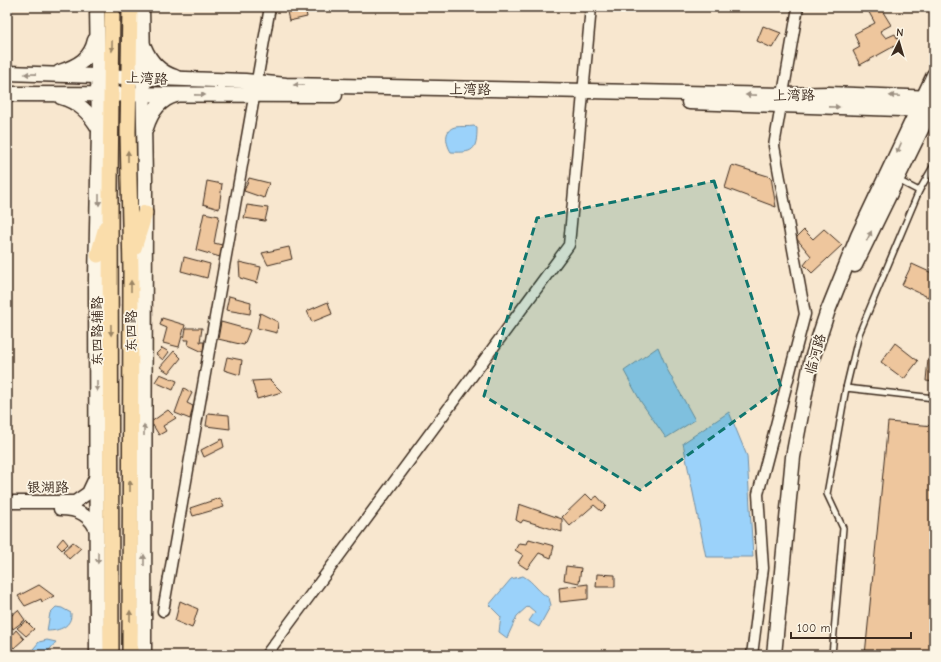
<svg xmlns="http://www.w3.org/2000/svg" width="941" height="662" viewBox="0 0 941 662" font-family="'Comic Neue','LXGW WenKai TC',sans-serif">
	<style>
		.water { fill: #9bd2fa; stroke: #758fa2 }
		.building { fill: #eec69d; stroke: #3b2a1e }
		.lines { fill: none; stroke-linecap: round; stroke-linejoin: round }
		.service-casing { stroke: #3b2a1e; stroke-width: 8 }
		.minor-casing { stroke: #3b2a1e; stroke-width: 13 }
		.tertiary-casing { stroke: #3b2a1e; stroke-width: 15 }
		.secondary-casing { stroke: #3b2a1e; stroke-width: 17 }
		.primary-casing { stroke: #3b2a1e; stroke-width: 18 }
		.service { stroke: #fcf5e5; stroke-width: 5 }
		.minor { stroke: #fcf5e5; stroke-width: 10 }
		.tertiary { stroke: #fcf5e5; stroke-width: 12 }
		.secondary { stroke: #fcf5e5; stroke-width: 14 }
		.primary { stroke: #faddab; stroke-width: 15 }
		.oneway { fill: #9a8464 }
		.oneway2 { fill: #9c9082 }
		.marked { fill: #0f766e; fill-opacity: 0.2; stroke: #0f766e; stroke-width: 3; stroke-dasharray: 8 5; stroke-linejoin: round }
		.labels { text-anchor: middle; stroke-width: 3.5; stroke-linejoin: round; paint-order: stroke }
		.street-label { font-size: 14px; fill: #3b2a1e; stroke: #fcf5e5 }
	</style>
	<rect width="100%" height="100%" fill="#f8e7cf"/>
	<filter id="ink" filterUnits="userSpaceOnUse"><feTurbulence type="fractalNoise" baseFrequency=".025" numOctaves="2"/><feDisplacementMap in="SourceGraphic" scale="8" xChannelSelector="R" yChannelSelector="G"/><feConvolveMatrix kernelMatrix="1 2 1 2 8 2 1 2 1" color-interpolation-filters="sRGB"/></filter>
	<g filter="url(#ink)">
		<g class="water">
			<path d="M474,126L477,128C477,151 473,153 451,152C446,144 443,130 455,127C461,126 468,127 474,126Z"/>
			<polygon points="658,347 668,371 695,420 666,438 641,402 624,371"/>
			<polygon points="729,412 747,456 753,557 706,557 683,443"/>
			<path d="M523,576C534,582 538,592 549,598L551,605L539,627L529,621L535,612L528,606L517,616L507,638L499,632L501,617L489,605L511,579Z"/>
			<path d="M56,607L62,608L71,613C72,626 60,631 47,631L50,613Z"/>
			<polygon points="47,640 56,642 45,655 28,655 39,642"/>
		</g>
		<g class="building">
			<polygon points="286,7 305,7 307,17 289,21"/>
			<polygon points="866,7 880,7 891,25 880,31 886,38 895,34 900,43 860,65 853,51 860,47 854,34 875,23"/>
			<polygon points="763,26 781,33 772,48 757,41"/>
			<polygon points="732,165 771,177 776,207 725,188"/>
			<polygon points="249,178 269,183 264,198 244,191"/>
			<polygon points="207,181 222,184 219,209 203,204"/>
			<polygon points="247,205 268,208 265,221 244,218"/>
			<polygon points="204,213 219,216 214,243 222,245 220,257 196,250"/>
			<polygon points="824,229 842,245 812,273 804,265 811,256 796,238 804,230 813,239"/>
			<polygon points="289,247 292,259 268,265 262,253"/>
			<polygon points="184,257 210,264 207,278 181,271"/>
			<polygon points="239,262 261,267 257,283 240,278"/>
			<polygon points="912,264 934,274 934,284 928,297 902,285"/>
			<polygon points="229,296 251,302 250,314 226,310"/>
			<polygon points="328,302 332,314 312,322 307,311"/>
			<polygon points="260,313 278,322 277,333 257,328"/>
			<polygon points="162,318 185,325 179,347 163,343 167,328 160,325"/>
			<polygon points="221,322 250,330 244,345 218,339"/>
			<polygon points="186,328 202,328 200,342 204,342 203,352 188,345 189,340 184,340"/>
			<polygon points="895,343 918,361 904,379 881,362"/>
			<polygon points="162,348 169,352 163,360 156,354"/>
			<polygon points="174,351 181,358 169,373 160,367"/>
			<polygon points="227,357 242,360 240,375 224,370"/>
			<polygon points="928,359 934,360 934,382 926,381"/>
			<polygon points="160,374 177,381 173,390 155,382"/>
			<polygon points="270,380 282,392 257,399 252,381"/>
			<polygon points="184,388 192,393 187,403 193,406 190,419 175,413"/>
			<polygon points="168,410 176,418 163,426 166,431 159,435 151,422"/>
			<polygon points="208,413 229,415 230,429 206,426"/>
			<polygon points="888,422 934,426 934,655 865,655"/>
			<polygon points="222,439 224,447 204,457 201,450"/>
			<polygon points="586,494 592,500 597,496 606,506 601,511 594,505 570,526 562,517"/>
			<polygon points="220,498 224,507 193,516 190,508"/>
			<polygon points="519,504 562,519 562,532 523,520 521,523 516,520"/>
			<polygon points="63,538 68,544 62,550 57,545"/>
			<polygon points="529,539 554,546 551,558 539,553 527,569 518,563 523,555 515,550 519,543 527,544"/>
			<polygon points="73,542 81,548 69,559 63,551"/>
			<polygon points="566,566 581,568 579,583 564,580"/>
			<polygon points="597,574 615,575 615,587 596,587"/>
			<polygon points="588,584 588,599 560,602 559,588"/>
			<polygon points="39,585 54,596 42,602 41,599 25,606 18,596"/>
			<polygon points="180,601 198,609 192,628 175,621"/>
			<polygon points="18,610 25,620 13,629 7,619"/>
			<polygon points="26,621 34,629 26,636 17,628"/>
			<polygon points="16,630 24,639 14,648 7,641"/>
		</g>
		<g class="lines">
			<g class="service-casing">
				<g id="service">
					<polyline points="898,180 919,191"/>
					<polyline points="846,388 859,334 919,191 934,165"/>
					<polyline points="832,655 843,528 827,494 846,388 934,398"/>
				</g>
			</g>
			<g class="minor-casing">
				<g id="minor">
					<polyline points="163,611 270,7"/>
					<polyline points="266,655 569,245 591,7"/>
					<polyline points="752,655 763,568 758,494 805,314 774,146 798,7"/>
				</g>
			</g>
			<g class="tertiary-casing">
				<g id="tertiary">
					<polyline points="7,502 75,502 88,493 96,476"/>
					<path d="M60,509C78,509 91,515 97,533"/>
				</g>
			</g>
			<g class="secondary-casing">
				<g id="secondary">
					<polyline points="142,7 145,180 144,655"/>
					<path d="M144,47C150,62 159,72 175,77"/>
					<path d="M60,72C78,66 91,59 95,40"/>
					<polyline points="7,73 245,81 286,85 783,95 829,94 934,98"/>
					<polyline points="7,94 335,95"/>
					<path d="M61,97C79,102 90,113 99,129"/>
					<polyline points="689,102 931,110"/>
					<path d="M146,128C151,112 160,99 176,95"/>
					<polyline points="855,265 934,103"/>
					<polyline points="97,655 96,279 99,130 97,7"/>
					<polyline points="774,655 793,457 811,362 827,313 858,236 934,75"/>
				</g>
			</g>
			<g class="primary-casing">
				<g id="primary">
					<polyline points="130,7 128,132 131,271 130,655"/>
					<polyline points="134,248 145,213"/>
					<polyline points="98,255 106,227"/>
					<polyline points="111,655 110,189 112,7"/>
				</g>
			</g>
			<use href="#service" class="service"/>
			<use href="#minor" class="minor"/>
			<use href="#tertiary" class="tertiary"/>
			<use href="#secondary" class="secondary"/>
			<use href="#primary" class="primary"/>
		</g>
		<defs><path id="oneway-solid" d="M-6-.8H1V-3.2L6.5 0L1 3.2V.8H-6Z"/></defs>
		<g class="oneway">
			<use href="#oneway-solid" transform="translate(112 46) rotate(91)"/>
			<use href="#oneway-solid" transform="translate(128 156) rotate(-90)"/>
			<use href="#oneway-solid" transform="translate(131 286) rotate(-90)"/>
			<use href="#oneway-solid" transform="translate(111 330) rotate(89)"/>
			<use href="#oneway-solid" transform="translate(130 486) rotate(-90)"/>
			<use href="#oneway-solid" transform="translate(130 616) rotate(-90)"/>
		</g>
		<g class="oneway2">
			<use href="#oneway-solid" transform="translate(30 74) rotate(-179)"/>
			<use href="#oneway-solid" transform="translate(299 85) rotate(-179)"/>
			<use href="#oneway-solid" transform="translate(200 95) rotate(1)"/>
			<use href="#oneway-solid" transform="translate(751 95) rotate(-179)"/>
			<use href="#oneway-solid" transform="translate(895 96) rotate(-178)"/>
			<use href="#oneway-solid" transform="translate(834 107) rotate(1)"/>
			<use href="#oneway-solid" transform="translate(899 148) rotate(113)"/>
			<use href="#oneway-solid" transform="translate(99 200) rotate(90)"/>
			<use href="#oneway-solid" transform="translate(869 236) rotate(-64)"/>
			<use href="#oneway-solid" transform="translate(97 386) rotate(90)"/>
			<use href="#oneway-solid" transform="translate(144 430) rotate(-90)"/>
			<use href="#oneway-solid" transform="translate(98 558) rotate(91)"/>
			<use href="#oneway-solid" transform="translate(144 560) rotate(-90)"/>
		</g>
	</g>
	<path class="marked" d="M714,181L781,387L640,490L484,396L537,218Z"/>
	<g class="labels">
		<g class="street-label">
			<text transform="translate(147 78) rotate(3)" y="5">上湾路</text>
			<text transform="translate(470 89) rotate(1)" y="5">上湾路</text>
			<text transform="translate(794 95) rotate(-1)" y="5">上湾路</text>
			<text transform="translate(97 331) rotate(-90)" y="5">东四路辅路</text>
			<text transform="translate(131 331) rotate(-90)" y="5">东四路</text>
			<text transform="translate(815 354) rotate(-74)" y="5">临河路</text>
			<text transform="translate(48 487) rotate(-1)" y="5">银湖路</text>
		</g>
	</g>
	<rect width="941" height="662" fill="none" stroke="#fcf5e5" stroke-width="24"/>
	<rect x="12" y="12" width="917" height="638" fill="none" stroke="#3b2a1e" stroke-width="1.5" filter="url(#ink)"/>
	<g transform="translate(899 42) rotate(5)" stroke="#fcf5e5" stroke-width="3" paint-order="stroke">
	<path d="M0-3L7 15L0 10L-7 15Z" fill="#3b2a1e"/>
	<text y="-6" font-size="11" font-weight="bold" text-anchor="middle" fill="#3b2a1e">N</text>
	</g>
	<path d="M791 632v6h120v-6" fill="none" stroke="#3b2a1e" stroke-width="2"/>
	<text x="797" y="632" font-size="12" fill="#3b2a1e" stroke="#fcf5e5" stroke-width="3" paint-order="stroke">100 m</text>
</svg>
